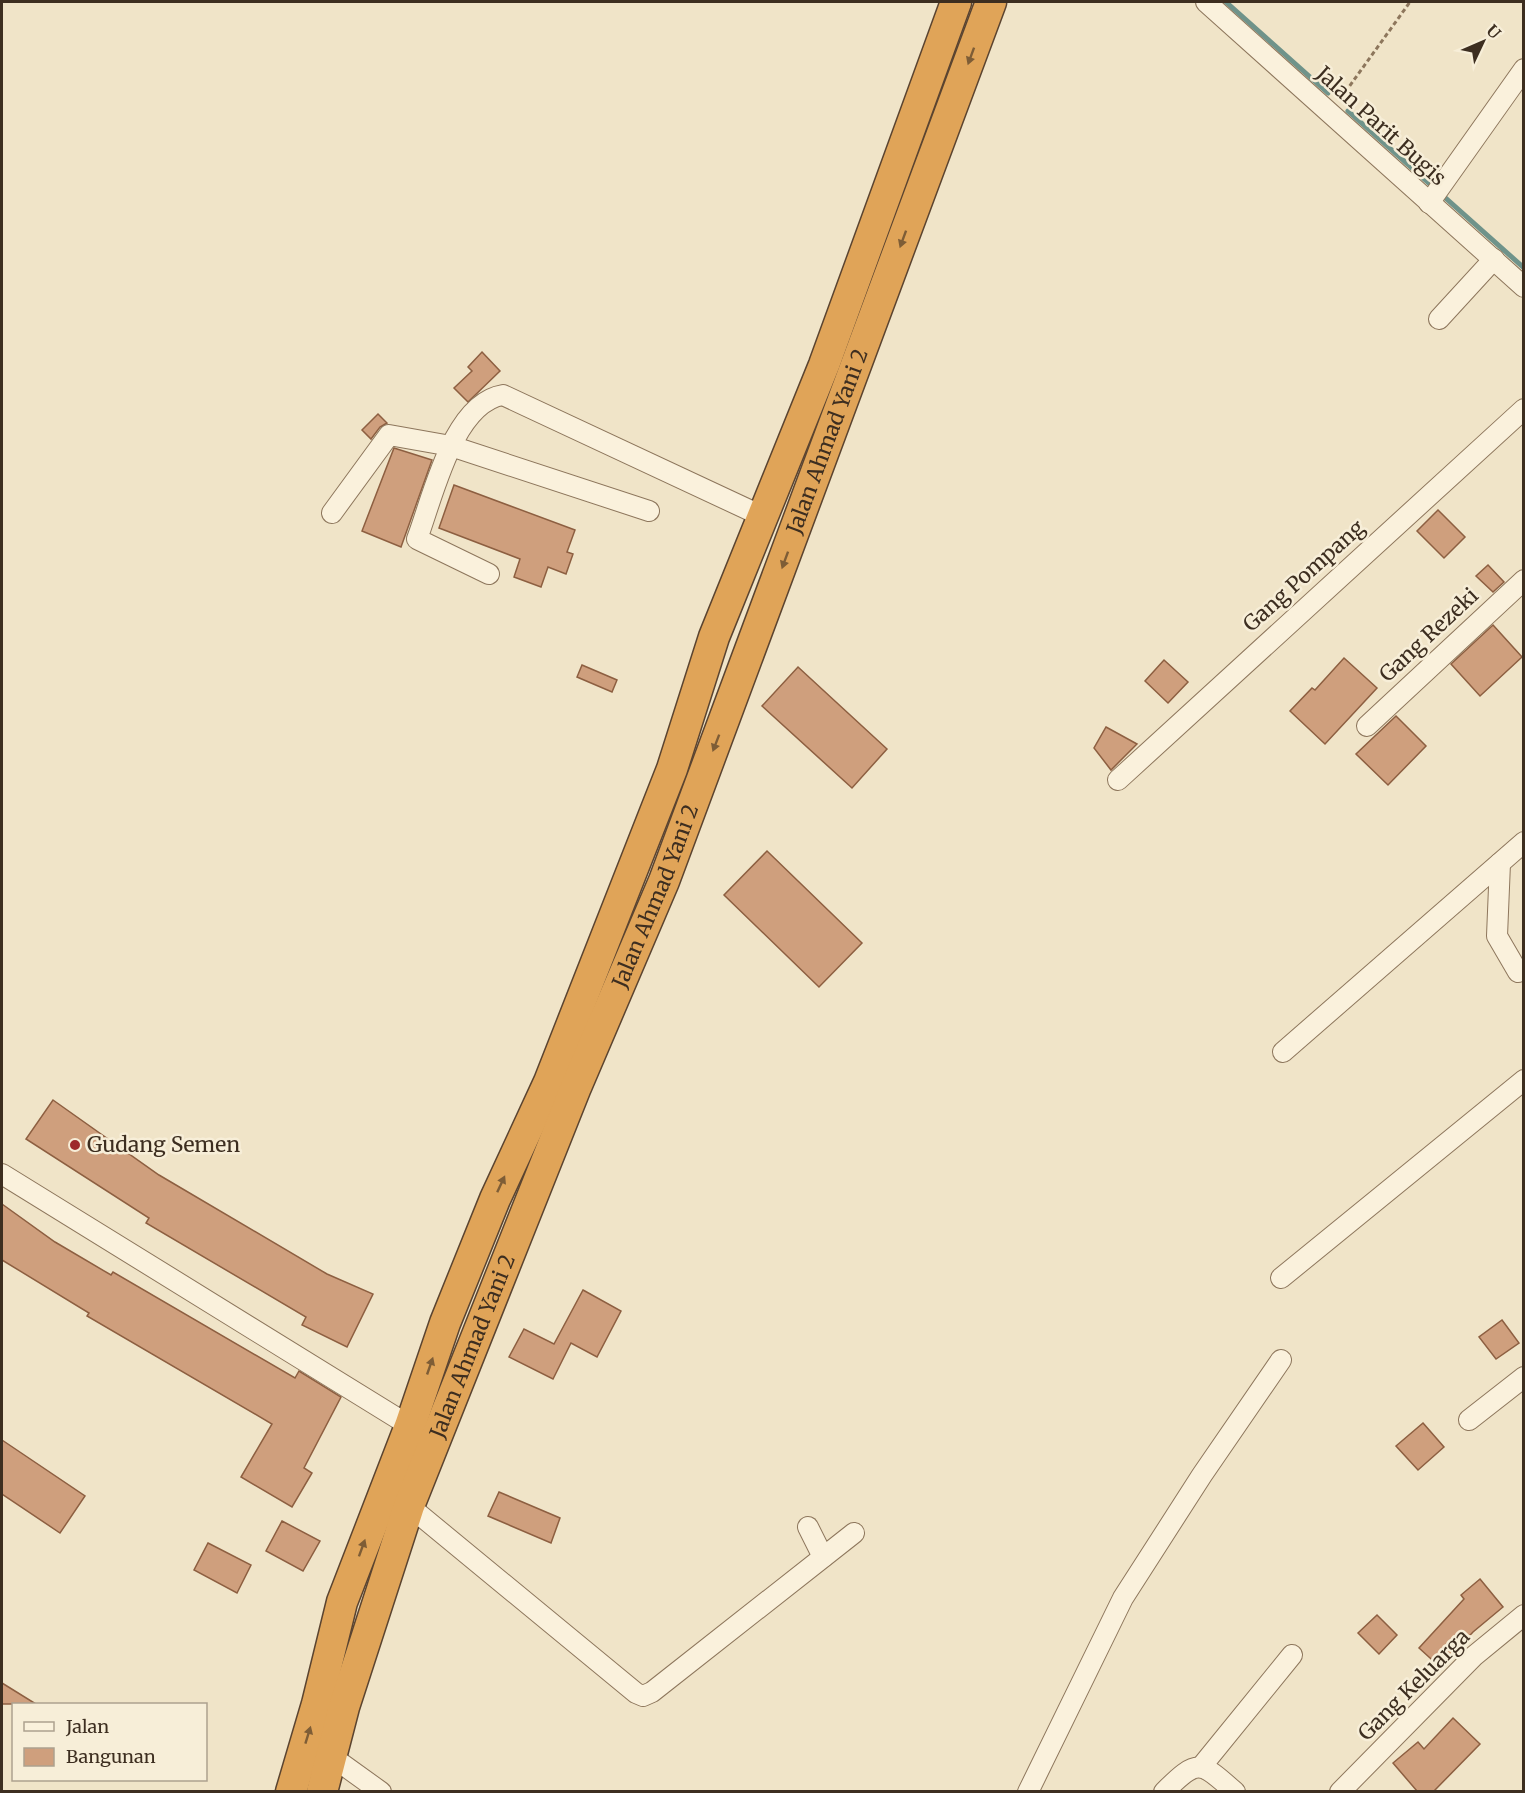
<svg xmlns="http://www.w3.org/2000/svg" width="1525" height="1793" viewBox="0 0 1525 1793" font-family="Merriweather,serif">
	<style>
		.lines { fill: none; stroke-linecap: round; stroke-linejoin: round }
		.stream { stroke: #6f938a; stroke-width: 5 }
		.building { fill: #cf9f7d; stroke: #8d5f41; stroke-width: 1.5 }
		.minor-casing { stroke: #8d765c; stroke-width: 22 }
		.highway-casing { stroke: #5b4430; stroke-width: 33 }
		.path { stroke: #8d765c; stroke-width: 3; stroke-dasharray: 4.5 3; stroke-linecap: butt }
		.minor { stroke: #faf1dc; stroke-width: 20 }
		.highway { stroke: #e0a458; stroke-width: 30 }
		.oneway { fill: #7e5d36 }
		.poi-dot { fill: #9e2a2b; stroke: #f7eed8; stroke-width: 2 }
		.labels { text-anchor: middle; stroke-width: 5; stroke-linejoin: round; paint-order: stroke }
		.street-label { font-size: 21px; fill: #3d2e20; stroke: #f7eed8 }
		.poi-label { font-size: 21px; fill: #3d2e20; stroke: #f7eed8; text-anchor: start }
	</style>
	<rect width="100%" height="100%" fill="#f0e4c8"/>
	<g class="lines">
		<g class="stream">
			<polyline points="1226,2 1328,93"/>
			<polyline points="1348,111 1524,268"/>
		</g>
	</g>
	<g class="building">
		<polygon points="482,352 500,371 468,402 454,388 472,371 468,367"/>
		<polygon points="378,414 387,423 380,427 371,439 362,430"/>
		<polygon points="394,448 432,460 401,547 362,531"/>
		<polygon points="454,485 575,530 567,552 573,554 566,574 548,567 541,587 514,577 520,559 439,528"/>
		<polygon points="1438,510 1465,537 1444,558 1417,531"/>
		<polygon points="1488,565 1504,582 1493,592 1476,576"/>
		<polygon points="1493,625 1522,657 1480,696 1451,664"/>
		<polygon points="1344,658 1377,688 1325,744 1290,711 1312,688 1315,690"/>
		<polygon points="1164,660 1188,682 1168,703 1145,681"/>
		<polygon points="582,665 617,680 612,692 577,677"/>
		<polygon points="798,667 887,749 852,788 762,706"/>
		<polygon points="1396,716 1426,746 1388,785 1356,754"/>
		<polygon points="1106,727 1137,744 1111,770 1094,748"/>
		<polygon points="767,851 862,943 819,987 724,895"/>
		<polygon points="53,1100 159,1175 327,1274 373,1294 347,1347 302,1325 306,1317 146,1223 149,1218 26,1139"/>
		<polygon points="2,1204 55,1242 111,1275 113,1272 295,1378 299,1371 341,1397 304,1468 312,1473 292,1507 241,1477 272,1424 87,1316 89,1313 2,1260"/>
		<polygon points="583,1290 621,1311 597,1357 571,1343 553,1379 509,1357 524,1329 554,1344"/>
		<polygon points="1502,1320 1519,1343 1496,1359 1479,1337"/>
		<polygon points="1423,1423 1444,1447 1418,1470 1396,1446"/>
		<polygon points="2,1440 85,1496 60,1533 2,1494"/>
		<polygon points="499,1492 560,1518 551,1543 488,1516"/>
		<polygon points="282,1521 320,1541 303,1571 266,1551"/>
		<polygon points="208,1543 251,1565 237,1593 194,1570"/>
		<polygon points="1480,1579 1503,1607 1473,1632 1440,1667 1419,1648 1464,1599 1461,1595"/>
		<polygon points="1377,1615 1397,1635 1379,1654 1358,1633"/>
		<polygon points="2,1683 36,1704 2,1704"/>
		<polygon points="1453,1718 1480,1744 1434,1791 1417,1791 1393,1763 1418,1742 1424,1749"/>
	</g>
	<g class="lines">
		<g class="minor-casing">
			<g id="minor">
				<polyline points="1206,2 1524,287"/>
				<polyline points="1429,203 1524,69"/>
				<polyline points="1439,319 1494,259"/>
				<polyline points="332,513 389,435 451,446 649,511"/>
				<path d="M489,574L417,539C433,497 453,403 503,395L764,517"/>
				<polyline points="1367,726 1524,580"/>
				<polyline points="1118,780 1524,409"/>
				<polyline points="1500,863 1497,936 1518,972"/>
				<polyline points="1283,1052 1524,842"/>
				<polyline points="2,1174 410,1426"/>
				<polyline points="1281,1278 1524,1080"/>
				<polyline points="1469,1420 1524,1377"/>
				<polyline points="409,1506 636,1693 643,1696 652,1692 854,1533"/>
				<polyline points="808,1527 823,1557"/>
				<polyline points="331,1756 381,1792"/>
				<polyline points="1201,1767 1292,1655"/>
				<polyline points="1028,1792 1123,1598 1202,1475 1281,1360"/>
				<path d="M1164,1792C1198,1758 1200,1761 1235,1792"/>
				<polyline points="1340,1792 1474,1656 1524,1615"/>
			</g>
		</g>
		<g class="highway-casing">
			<g id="highway">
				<polyline points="291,1792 317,1704 342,1602 410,1426 445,1323 495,1199 549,1082 672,769 714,637 824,365 956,2"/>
				<path id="s1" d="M322,1792L344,1707L409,1506L576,1087L664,881L991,2"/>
			</g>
		</g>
		<polyline class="path" points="1341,98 1410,2"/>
		<use href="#minor" class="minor"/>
		<use href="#highway" class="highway"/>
	</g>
	<defs><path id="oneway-solid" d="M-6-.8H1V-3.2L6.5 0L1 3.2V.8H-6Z" transform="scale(1.5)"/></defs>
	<g class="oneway">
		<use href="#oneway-solid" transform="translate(971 56) rotate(110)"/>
		<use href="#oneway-solid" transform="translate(903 239) rotate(110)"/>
		<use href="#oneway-solid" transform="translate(785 560) rotate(110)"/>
		<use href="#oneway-solid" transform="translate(716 743) rotate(111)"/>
		<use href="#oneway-solid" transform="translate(501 1184) rotate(-65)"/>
		<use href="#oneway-solid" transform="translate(430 1366) rotate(-71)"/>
		<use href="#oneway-solid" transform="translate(362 1548) rotate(-70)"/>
		<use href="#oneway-solid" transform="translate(308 1735) rotate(-73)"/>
	</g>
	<circle class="poi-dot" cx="75" cy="1145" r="6"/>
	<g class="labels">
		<g class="street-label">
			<text transform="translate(1381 126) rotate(42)" y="7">Jalan Parit Bugis</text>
			<text dy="7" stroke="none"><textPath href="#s1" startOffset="1443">Jalan Ahmad Yani 2</textPath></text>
			<text transform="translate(1304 576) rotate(-42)" y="7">Gang Pompang</text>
			<text transform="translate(1429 635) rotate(-43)" y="7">Gang Rezeki</text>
			<text dy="7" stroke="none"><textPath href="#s1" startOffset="957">Jalan Ahmad Yani 2</textPath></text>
			<text dy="7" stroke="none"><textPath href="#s1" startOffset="471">Jalan Ahmad Yani 2</textPath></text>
			<text transform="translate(1414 1685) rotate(-45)" y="7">Gang Keluarga</text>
		</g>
		<g class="poi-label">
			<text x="87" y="1152">Gudang Semen</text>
		</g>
	</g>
	<rect width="1525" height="1793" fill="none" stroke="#3d2e20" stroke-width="6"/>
	<rect x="12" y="1703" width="195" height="78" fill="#f7eed8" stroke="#ada18e" stroke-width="1.5"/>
	<rect x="24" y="1722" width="30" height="9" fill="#faf1dc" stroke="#ada18e" stroke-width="1.5"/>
	<text x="66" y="1733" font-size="18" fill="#3d2e20">Jalan</text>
	<rect x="24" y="1748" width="30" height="18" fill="#cf9f7d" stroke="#ada18e" stroke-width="1.5"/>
	<text x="66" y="1763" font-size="18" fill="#3d2e20">Bangunan</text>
	<g transform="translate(1483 42) rotate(46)" stroke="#f7eed8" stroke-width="4.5" paint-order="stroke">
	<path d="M0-4.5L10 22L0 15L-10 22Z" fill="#3d2e20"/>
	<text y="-9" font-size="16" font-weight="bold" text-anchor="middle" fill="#3d2e20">U</text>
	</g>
</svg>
